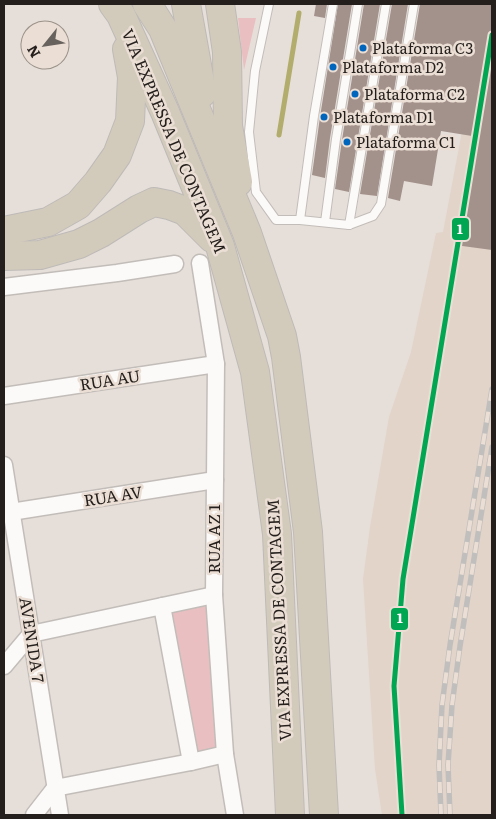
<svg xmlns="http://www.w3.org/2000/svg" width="496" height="819" viewBox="0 0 496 819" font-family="Literata,serif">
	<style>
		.built { fill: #e2d4c9 }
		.green { fill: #eabfc1 }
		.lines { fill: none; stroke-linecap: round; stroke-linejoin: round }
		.stream { stroke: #b2ad6d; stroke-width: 5 }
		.building { fill: #a3918b }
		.lane-casing { stroke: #c3bdb9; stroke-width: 10 }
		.street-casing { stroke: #c3bdb9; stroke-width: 19 }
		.highway-casing { stroke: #bebab7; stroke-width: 30 }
		.lane { stroke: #fbfaf9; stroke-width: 8 }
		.street { stroke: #fbfaf9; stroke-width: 16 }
		.highway { stroke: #d2cbbc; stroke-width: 28 }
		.rail-casing { stroke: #c1bfbe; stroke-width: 5.5 }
		.rail { stroke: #ebded4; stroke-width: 4; stroke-dasharray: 11; stroke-linecap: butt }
		.metro-1-casing { stroke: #ebded4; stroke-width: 9 }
		.metro-1 { stroke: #00a651; stroke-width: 5 }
		.bus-dot { fill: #0065bd; stroke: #ebded4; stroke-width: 2 }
		.labels { text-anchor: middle; stroke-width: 5; stroke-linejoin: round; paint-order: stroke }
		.bus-label { font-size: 15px; fill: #241f1c; stroke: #ebded4; text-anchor: start }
		.street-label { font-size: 16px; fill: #241f1c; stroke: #ebded4 }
		.line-badge { stroke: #ebded4; stroke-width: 2 }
		.badge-label { font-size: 14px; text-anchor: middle; font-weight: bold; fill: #fff }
	</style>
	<rect width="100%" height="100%" fill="#e6dfd9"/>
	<polygon class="built" points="486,4 492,4 492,815 382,815 375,769 363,579 370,527 389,417 411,352 436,233 443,232"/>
	<g class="green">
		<polygon points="238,18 256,18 244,70"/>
		<polygon points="213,596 222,754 192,761 163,607"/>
	</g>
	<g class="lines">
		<polyline class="stream" points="279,135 299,13"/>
	</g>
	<g class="building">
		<polygon points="316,4 327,4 325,18 314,16"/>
		<polygon points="338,4 352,4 330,138 325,178 312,175 320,117"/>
		<polygon points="364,4 380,4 349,192 335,189 342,140"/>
		<polygon points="392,4 408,4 377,196 360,194"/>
		<polygon points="420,4 492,4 492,250 455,245 472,136 441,131 432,186 404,181 400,201 388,198"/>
	</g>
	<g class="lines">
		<g class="lane-casing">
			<g id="lane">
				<polyline points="269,4 255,71 249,132 256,192 276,220 300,220 349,225 373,216 381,204 414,4"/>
				<polyline points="300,220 314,116 333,4"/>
				<polyline points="325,222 336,139 358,4"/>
				<polyline points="349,225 386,4"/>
			</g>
		</g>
		<g class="street-casing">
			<g id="street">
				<polyline points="200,263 216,364 214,595 225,754 235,815"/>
				<polyline points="4,287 117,273 175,264"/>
				<polyline points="4,396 216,364"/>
				<polyline points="4,465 60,815"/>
				<polyline points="11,512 215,480"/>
				<polyline points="162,606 191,762"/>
				<polyline points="4,666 31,634 214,595"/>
				<polyline points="34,815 55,788 191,762 225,754"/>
			</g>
		</g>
		<g class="highway-casing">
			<g id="highway">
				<polyline points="113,4 121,15 165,112 220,246 255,372 277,534 290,815"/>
				<polyline points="147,4 163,29 247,233 282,336 286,357 308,532 324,815"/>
				<polyline points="186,4 202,93"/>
				<polyline points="220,4 227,52 228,126 238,182"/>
				<polyline points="4,231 48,222 78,205 98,182 117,155 130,121 132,77 127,49"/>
				<polyline points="4,256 40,255 79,244 101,233 139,209 154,202 169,205 185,211 212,238"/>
			</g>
		</g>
		<use href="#lane" class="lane"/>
		<use href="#street" class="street"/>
		<use href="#highway" class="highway"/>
		<g class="rail-casing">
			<g id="rail">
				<polyline points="441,815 439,765 442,705 450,645 492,389"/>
				<polyline points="450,815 448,765 452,705 460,646 492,447"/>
			</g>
		</g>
		<use href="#rail" class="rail"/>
		<g class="metro-1-casing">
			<polyline id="metro-1" points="402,815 394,686 403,579 492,35"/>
		</g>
		<use href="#metro-1" class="metro-1"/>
	</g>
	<g class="bus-dot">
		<circle cx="363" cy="48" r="4.5"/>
		<circle cx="333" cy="67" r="4.5"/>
		<circle cx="355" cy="94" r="4.5"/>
		<circle cx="324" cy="117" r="4.5"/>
		<circle cx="347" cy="142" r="4.5"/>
	</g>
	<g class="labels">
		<g class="bus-label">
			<text x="372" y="54">Plataforma C3</text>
			<text x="342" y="73">Plataforma D2</text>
			<text x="364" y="100">Plataforma C2</text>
			<text x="333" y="123">Plataforma D1</text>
			<text x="356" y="148">Plataforma C1</text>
		</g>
		<g class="street-label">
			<text transform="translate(174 141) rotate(67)" y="6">VIA EXPRESSA DE CONTAGEM</text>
			<text transform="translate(110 380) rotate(-9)" y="6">RUA AU</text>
			<text transform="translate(113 496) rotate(-9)" y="6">RUA AV</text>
			<text transform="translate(214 539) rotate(-90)" y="6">RUA AZ 1</text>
			<text transform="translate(279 620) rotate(-93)" y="6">VIA EXPRESSA DE CONTAGEM</text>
			<text transform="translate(32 640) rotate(81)" y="6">AVENIDA 7</text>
		</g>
	</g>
	<g class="line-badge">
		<rect x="451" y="217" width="19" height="24" rx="5" fill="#00a651"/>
		<rect x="390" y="607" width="19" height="24" rx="5" fill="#00a651"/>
	</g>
	<g class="badge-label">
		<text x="460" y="234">1</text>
		<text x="400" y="623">1</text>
	</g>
	<rect width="496" height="819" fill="none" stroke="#241f1c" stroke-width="10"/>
	<g transform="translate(45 45) rotate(240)"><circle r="24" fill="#ebded4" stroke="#9b928a"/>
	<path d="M0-4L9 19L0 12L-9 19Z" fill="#68625e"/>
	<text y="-8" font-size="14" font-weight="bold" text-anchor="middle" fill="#241f1c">N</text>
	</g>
</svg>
